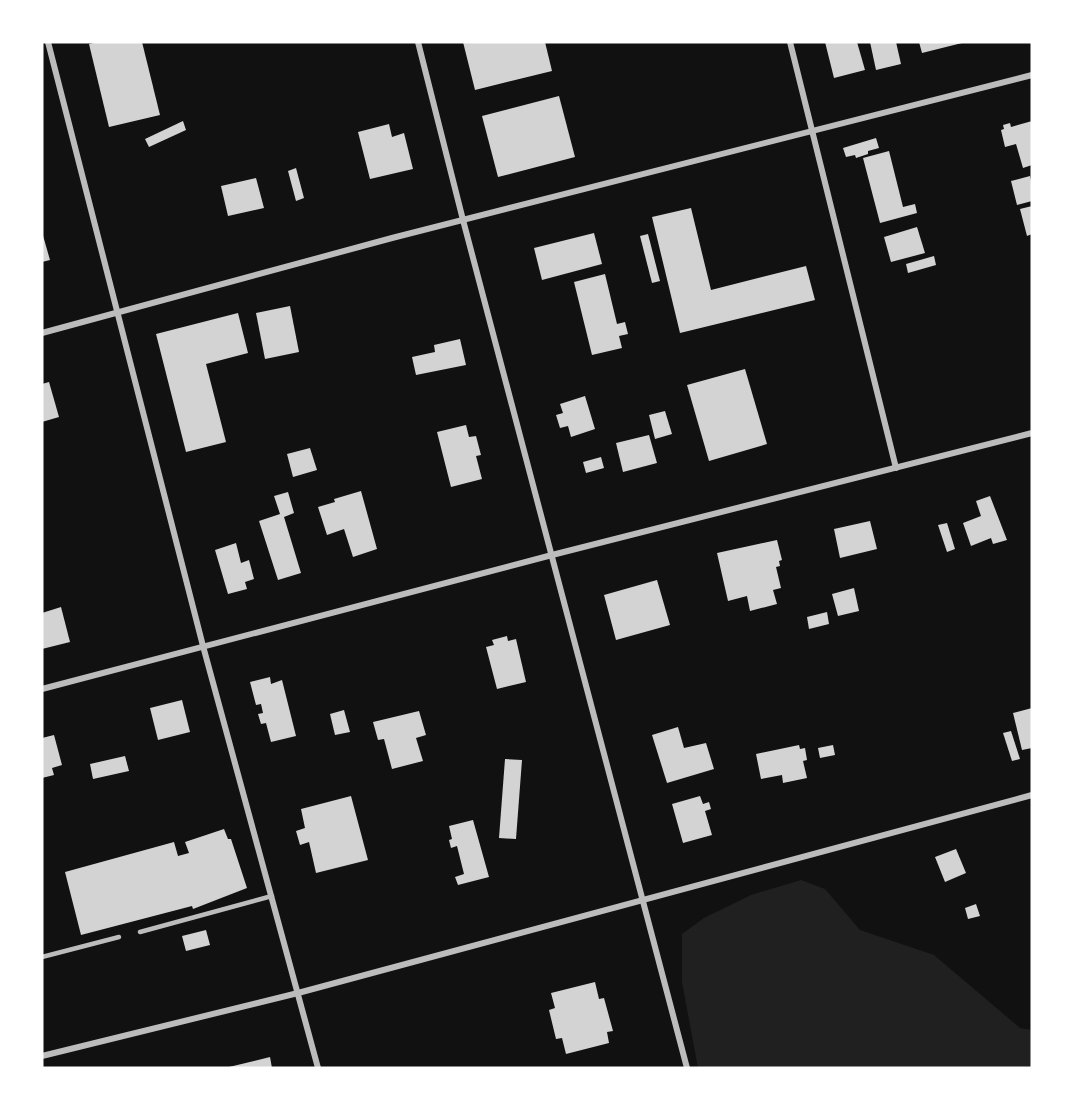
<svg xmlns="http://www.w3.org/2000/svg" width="1074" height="1110" viewBox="0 0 1074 1110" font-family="Lora,serif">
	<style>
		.green { fill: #202020 }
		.building { fill: #d3d3d3 }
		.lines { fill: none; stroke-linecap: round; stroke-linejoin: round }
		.service { stroke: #bcbcbc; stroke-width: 4.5 }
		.minor { stroke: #bcbcbc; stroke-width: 6 }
	</style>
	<rect width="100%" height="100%" fill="#111"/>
	<polygon class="green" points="801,880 825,889 860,930 934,955 1020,1028 1032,1030 1032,1068 698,1068 682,982 682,934 704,918 751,895"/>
	<g class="building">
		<polygon points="98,42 142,42 160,115 109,127 89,44"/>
		<polygon points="463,42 545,42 552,71 475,90"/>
		<polygon points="825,42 857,42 865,70 834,78"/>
		<polygon points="870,42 896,42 901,64 876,70"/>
		<polygon points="919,42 962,42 962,43 922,53"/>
		<polygon points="559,96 575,157 498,177 482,116"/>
		<polygon points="183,121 186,130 149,147 145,139"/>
		<polygon points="1032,121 1032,165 1023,168 1016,144 1005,147 1001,130 1004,129 1003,125 1010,123 1011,127"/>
		<polygon points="389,124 392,137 404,133 413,169 370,179 358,132"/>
		<polygon points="876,138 879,148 868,151 868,154 856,158 855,155 846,157 843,148"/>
		<polygon points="889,151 903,207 915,204 917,213 880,223 863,158"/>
		<polygon points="296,168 304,198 296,201 288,171"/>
		<polygon points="1030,176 1032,185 1032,201 1017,205 1011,181"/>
		<polygon points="256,178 264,208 228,216 221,186"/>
		<polygon points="1032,206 1032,234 1027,236 1020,209"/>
		<polygon points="691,208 711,290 806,266 815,300 680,333 652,217"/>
		<polygon points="917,227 925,253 891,262 884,237"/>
		<polygon points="42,232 50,260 42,262"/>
		<polygon points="594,233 602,264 542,280 534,248"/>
		<polygon points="648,234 660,281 652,283 640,236"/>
		<polygon points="934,256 936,265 908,273 906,264"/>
		<polygon points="605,274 617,324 625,322 628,334 619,336 622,348 592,355 574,282"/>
		<polygon points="290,306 299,352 265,359 256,313"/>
		<polygon points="238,313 248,353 206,364 226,442 186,452 156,334"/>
		<polygon points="460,339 466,365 416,375 412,357 435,352 434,345"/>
		<polygon points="745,369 767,444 709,461 687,385"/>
		<polygon points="49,382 59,417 42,422 42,384"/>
		<polygon points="585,396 595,429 571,437 568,426 560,428 556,415 563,413 560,404"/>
		<polygon points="665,411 672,434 655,439 649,415"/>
		<polygon points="466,425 469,437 476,436 481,455 476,456 482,479 451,487 437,432"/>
		<polygon points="649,435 657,463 623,472 616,443"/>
		<polygon points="310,448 317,470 293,477 287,454"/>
		<polygon points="601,457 604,468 586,473 583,462"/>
		<polygon points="361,491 377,549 353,557 344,529 327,535 318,507 335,502 334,499"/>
		<polygon points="288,492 294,513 284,517 301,573 278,580 259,521 280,514 274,496"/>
		<polygon points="990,496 1007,540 993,544 991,538 971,546 963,523 981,516 976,501"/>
		<polygon points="870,521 877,549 840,558 834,529"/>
		<polygon points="947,523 955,549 947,552 938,525"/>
		<polygon points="777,540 782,560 779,561 780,566 776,567 781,588 773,590 777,604 750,611 747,596 728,601 717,553"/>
		<polygon points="236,543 241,563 249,560 254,579 245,582 247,589 228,594 215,550"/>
		<polygon points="657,580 670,625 616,640 604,595"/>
		<polygon points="854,588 859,611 838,616 832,594"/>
		<polygon points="61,607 70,642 42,649 42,613"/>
		<polygon points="827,612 829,624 809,629 807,617"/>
		<polygon points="507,636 508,641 516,639 526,682 497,689 486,647 494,645 492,640"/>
		<polygon points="270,677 271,684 282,680 296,736 271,742 266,723 261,724 258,714 263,713 261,704 256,705 250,682"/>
		<polygon points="182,700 190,732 158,740 150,708"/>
		<polygon points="1032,708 1032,748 1022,750 1013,713"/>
		<polygon points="344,710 350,732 335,735 330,714"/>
		<polygon points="419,711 426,735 416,738 423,761 392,769 384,739 378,740 373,722"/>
		<polygon points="678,727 684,748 706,743 714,769 667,783 652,735"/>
		<polygon points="1011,731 1020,759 1012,761 1003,733"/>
		<polygon points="54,735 62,765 52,768 54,775 42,778 42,738"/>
		<polygon points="799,745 800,749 805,748 807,760 803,761 807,778 783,783 782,775 761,779 756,754"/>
		<polygon points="833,745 835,755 820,758 818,748"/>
		<polygon points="125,756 129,771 93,779 90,764"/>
		<polygon points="505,759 522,760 516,839 499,838"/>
		<polygon points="351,796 368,860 316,873 309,842 300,845 296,831 305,828 301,809"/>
		<polygon points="700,796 703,804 709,802 711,809 705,811 712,835 683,843 672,804"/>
		<polygon points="473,820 489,877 458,885 455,877 464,874 457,846 451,848 449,840 452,839 449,826"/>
		<polygon points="224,829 228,839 231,839 247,888 193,909 192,906 81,935 65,872 174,842 178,856 189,853 185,842"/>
		<polygon points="956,849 966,873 945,882 935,857"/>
		<polygon points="976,904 980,916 968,919 965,908"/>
		<polygon points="206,930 210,945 186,951 182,936"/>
		<polygon points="595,982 599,999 604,998 613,1031 607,1032 609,1043 566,1054 562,1038 556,1039 549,1010 555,1008 551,993"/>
		<polygon points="270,1057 272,1068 230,1068 229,1067"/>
	</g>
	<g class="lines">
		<g class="service">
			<polyline points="140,932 272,896"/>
			<polyline points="42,957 119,937"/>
		</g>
		<g class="minor">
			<polyline points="48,42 203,646 318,1068"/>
			<polyline points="418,42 463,220 687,1068"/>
			<polyline points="790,42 896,468"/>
			<polyline points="42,333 392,238 1032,75"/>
			<polyline points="42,689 552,555 1032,433"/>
			<polyline points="42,1056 298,993 1032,795"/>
		</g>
	</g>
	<rect width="1074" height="1110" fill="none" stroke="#ffffff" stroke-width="87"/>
</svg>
